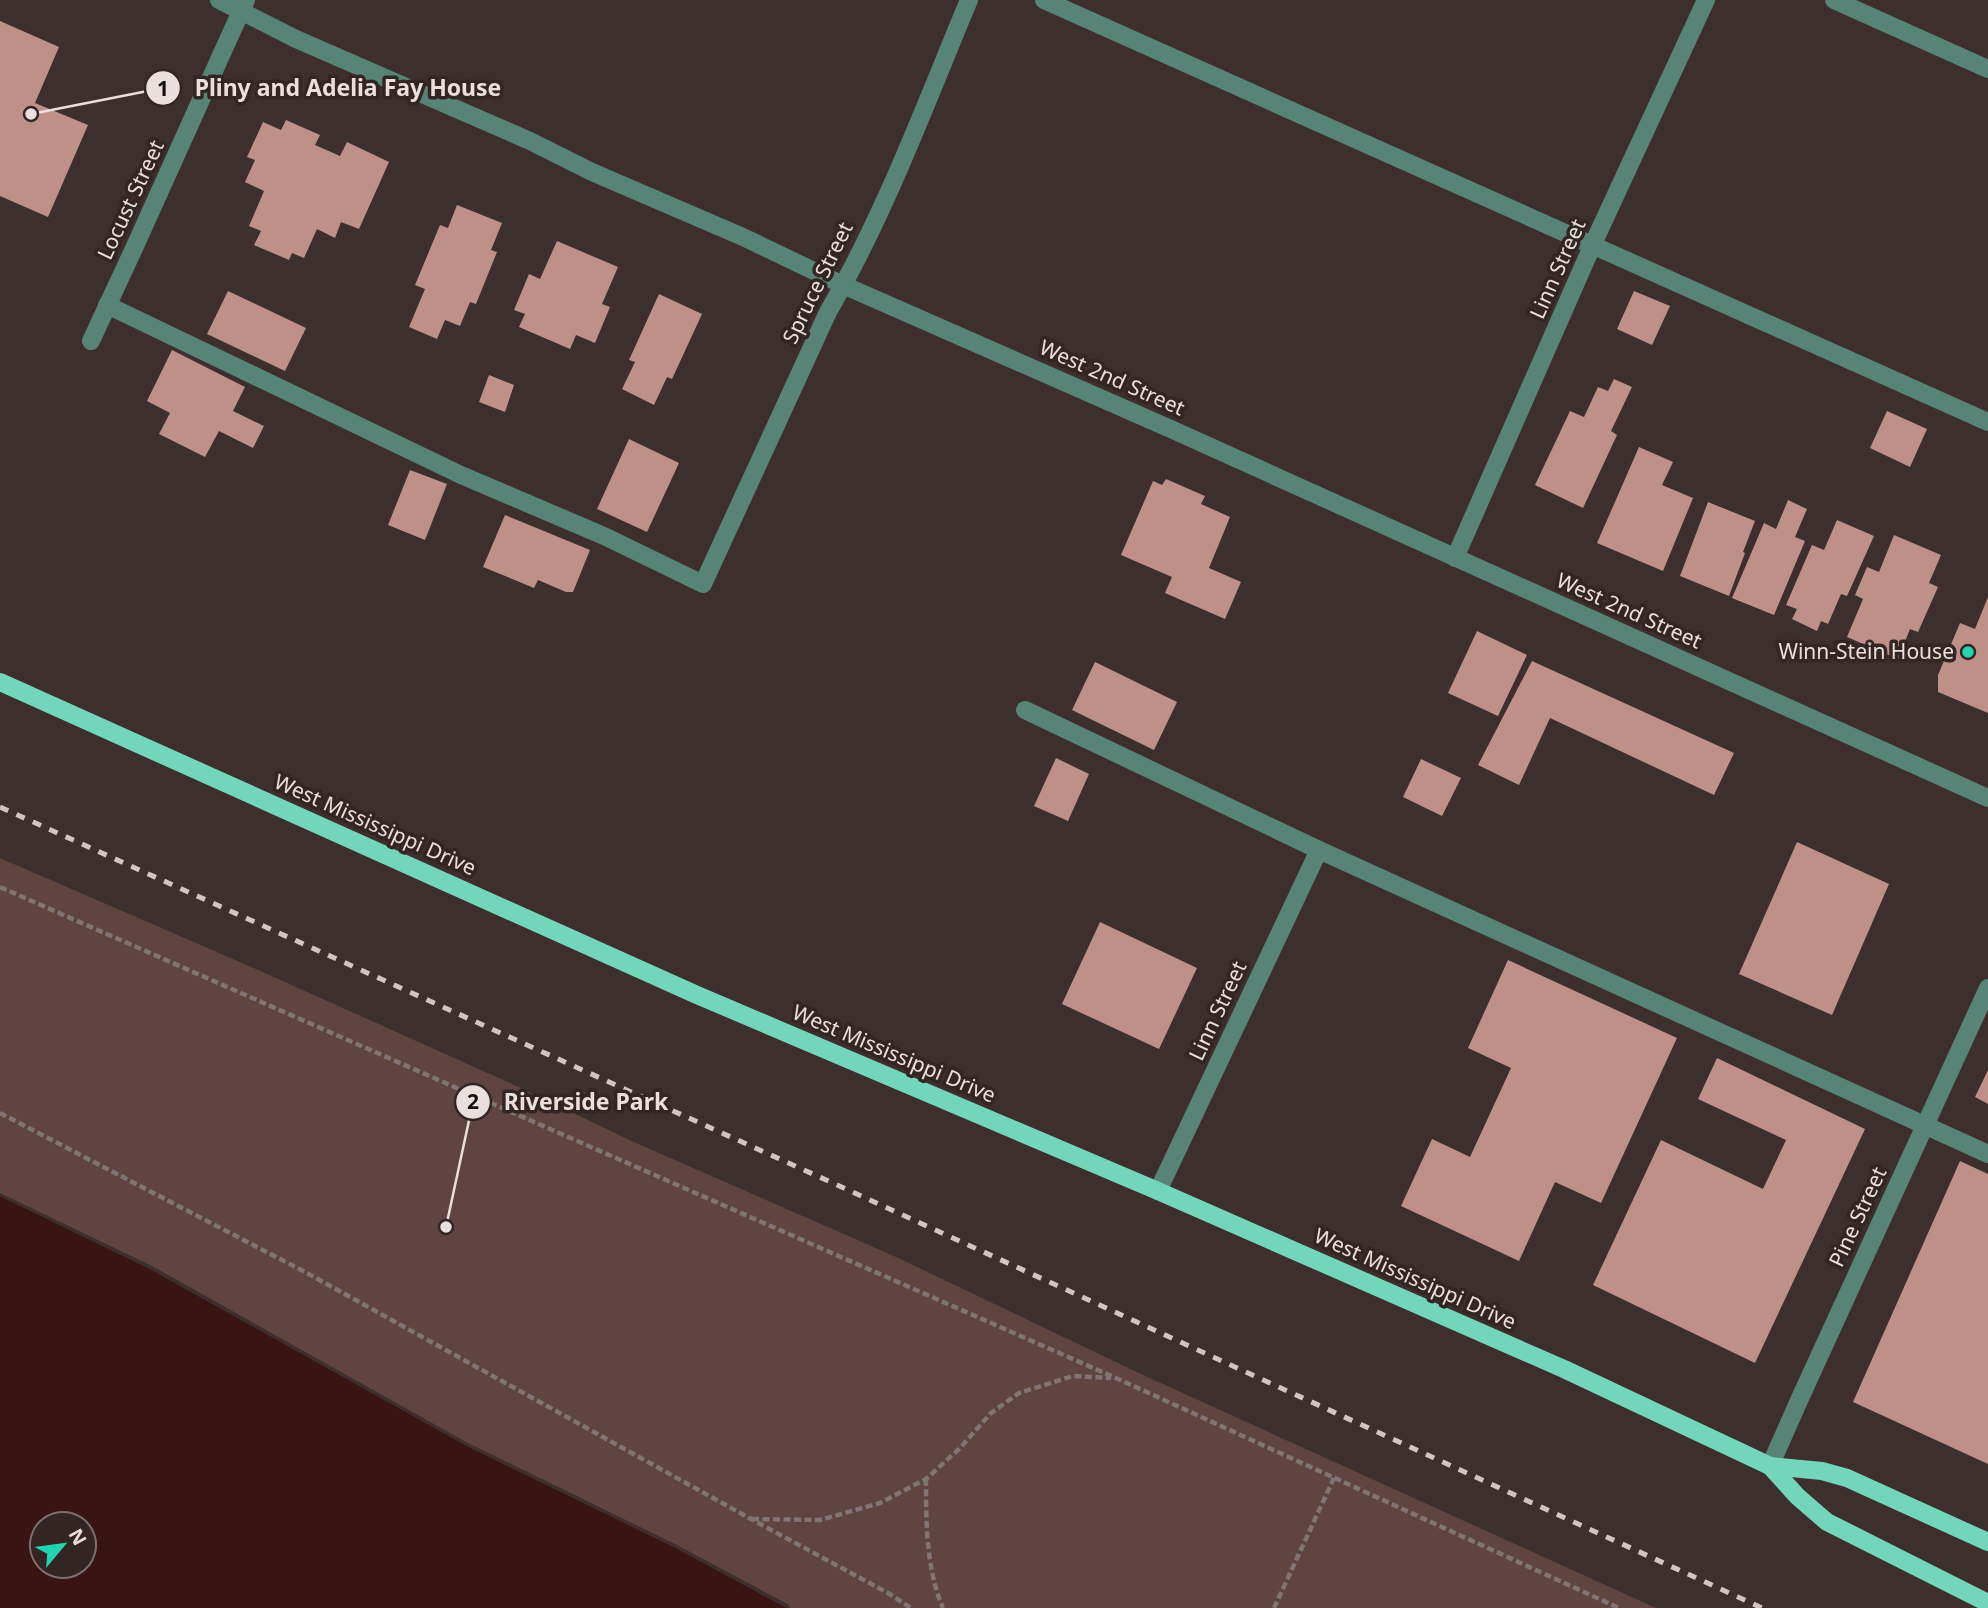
<svg xmlns="http://www.w3.org/2000/svg" width="1988" height="1608" viewBox="0 0 1988 1608" font-family="'Noto Sans',sans-serif">
	<style>
		.green { fill: #604440 }
		.water { fill: #391511; fill-rule: evenodd }
		.pier { fill: #3c2f2d }
		.building { fill: #bf9088 }
		.lines { fill: none; stroke-linecap: round; stroke-linejoin: round }
		.path { stroke: #807573; stroke-width: 4.5; stroke-dasharray: 7 3.5; stroke-linecap: butt }
		.minor { stroke: #578476; stroke-width: 18 }
		.major { stroke: #73d5ba; stroke-width: 18 }
		.rail { stroke: #cfc5c3; stroke-width: 5; stroke-dasharray: 9 9; stroke-linecap: butt }
		.poi-dot { fill: #20d5b0; stroke: #322523; stroke-width: 2.5 }
		.labels { text-anchor: middle; stroke-width: 7; stroke-linejoin: round; paint-order: stroke }
		.street-label { font-size: 21px; fill: #e9e0de; stroke: #322523 }
		.poi-label { font-size: 21px; fill: #e9e0de; stroke: #322523; text-anchor: end }
		.leader { fill: none; stroke: #e9e0de; stroke-width: 2.5 }
		.callout-dot { fill: #e9e0de; stroke: #322523; stroke-width: 2.5 }
		.mark-label { font-size: 21px; text-anchor: middle; font-weight: bold; fill: #111 }
		.callout-label { font-size: 23px; text-anchor: middle; font-weight: bold; fill: #e9e0de; stroke: #322523; stroke-width: 7; stroke-linejoin: round; paint-order: stroke }
	</style>
	<rect width="100%" height="100%" fill="#3c2f2d"/>
	<polygon class="green" points="0,858 256,969 510,1083 636,1143 894,1256 1143,1375 1656,1608 787,1608 465,1445 150,1269 0,1196"/>
	<path class="water" d="M0,1196L150,1269L465,1445L674,1547L787,1608H0ZM42,1524H84V1566H42Z"/>
	<polygon class="pier" points="0,1193 152,1266 466,1442 675,1544 789,1605 790,1608 787,1608 674,1547 465,1445 150,1269 0,1196"/>
	<g class="building">
		<polygon points="0,21 59,47 35,103 88,125 48,217 0,196"/>
		<polygon points="286,120 320,135 315,145 340,156 347,142 389,162 359,229 341,222 335,238 317,229 304,258 292,253 289,260 254,245 261,231 249,226 264,191 245,182 255,160 247,157 263,122 281,130"/>
		<polygon points="457,205 502,223 491,250 497,252 476,304 470,302 460,326 445,320 437,339 409,327 425,289 415,285 440,225 448,228"/>
		<polygon points="557,241 618,267 602,304 610,307 595,343 576,335 570,349 519,327 525,314 514,310 529,274 540,279"/>
		<polygon points="228,291 306,328 285,371 207,334"/>
		<polygon points="1634,291 1670,306 1652,345 1617,329"/>
		<polygon points="659,294 702,314 672,379 667,377 654,405 622,389 635,362 629,360"/>
		<polygon points="172,350 245,387 233,411 264,426 253,448 219,431 205,457 159,434 170,413 147,401"/>
		<polygon points="489,375 514,385 505,412 479,402"/>
		<polygon points="1614,379 1632,387 1611,431 1617,435 1583,508 1535,485 1570,411 1584,417 1598,387 1608,391"/>
		<polygon points="1887,411 1927,429 1910,467 1870,448"/>
		<polygon points="629,439 679,463 647,532 597,509"/>
		<polygon points="1639,447 1673,462 1662,485 1693,498 1663,571 1597,543"/>
		<polygon points="410,470 447,484 425,540 388,525"/>
		<polygon points="1166,479 1205,496 1201,504 1230,517 1209,568 1241,582 1225,619 1165,593 1172,577 1121,555 1153,481 1162,485"/>
		<polygon points="1788,500 1807,509 1795,537 1805,541 1774,615 1732,598 1764,523 1776,529"/>
		<polygon points="1708,502 1755,521 1743,552 1745,553 1729,596 1680,576"/>
		<polygon points="505,515 590,550 573,592 566,592 538,580 534,588 483,567"/>
		<polygon points="1837,520 1874,536 1847,596 1841,594 1828,624 1821,621 1817,631 1792,619 1797,609 1786,605 1812,545 1824,550"/>
		<polygon points="1894,535 1941,555 1929,583 1938,587 1918,632 1910,629 1898,659 1847,637 1863,599 1855,595 1867,567 1879,572"/>
		<polygon points="1988,597 1988,713 1938,692 1938,675 1960,623 1975,629"/>
		<polygon points="1477,631 1527,655 1498,716 1448,693"/>
		<polygon points="1532,661 1734,753 1714,795 1550,718 1519,785 1478,765"/>
		<polygon points="1095,662 1177,702 1154,750 1072,710"/>
		<polygon points="1056,758 1089,774 1068,821 1034,806"/>
		<polygon points="1421,759 1461,778 1442,816 1403,797"/>
		<polygon points="1797,842 1889,884 1832,1015 1739,974"/>
		<polygon points="1100,922 1197,968 1159,1049 1062,1004"/>
		<polygon points="1508,960 1677,1038 1601,1203 1555,1182 1519,1261 1401,1206 1432,1139 1470,1157 1511,1068 1468,1048"/>
		<polygon points="1717,1058 1865,1129 1755,1363 1593,1285 1661,1140 1763,1189 1786,1140 1698,1099"/>
		<polygon points="1988,1070 1988,1104 1975,1097"/>
		<polygon points="1960,1161 1988,1174 1988,1464 1853,1402"/>
	</g>
	<g class="lines">
		<g class="path">
			<polyline points="0,887 1116,1378 1619,1608"/>
			<polyline points="0,1113 305,1272 751,1519 888,1593 911,1608"/>
			<path d="M926,1479C926,1521 926,1569 943,1608"/>
			<polyline points="752,1519 820,1520 880,1503 926,1479 959,1449 991,1413 1019,1393 1073,1376 1111,1378"/>
			<polyline points="1274,1608 1334,1478"/>
		</g>
		<g class="minor">
			<polyline points="219,0 296,39 530,141 592,172 743,237 843,285 1173,430 1988,798"/>
			<polyline points="1044,0 1988,422"/>
			<polyline points="1834,0 1988,69"/>
			<path d="M107,305L461,475L604,536L703,584L828,312C885,214 925,105 969,0"/>
			<polyline points="91,341 136,244 246,0"/>
			<polyline points="1455,558 1593,244 1706,0"/>
			<polyline points="1025,710 1319,850 1988,1154"/>
			<polyline points="1158,1191 1319,850"/>
			<polyline points="1770,1466 1801,1396 1988,988"/>
		</g>
		<g class="major">
			<polyline points="0,682 697,995 1158,1191 1564,1369 1770,1466 1822,1471 1847,1478 1988,1542"/>
			<polyline points="1770,1466 1797,1496 1827,1522 1988,1603"/>
		</g>
		<polyline class="rail" points="0,807 835,1184 1762,1608"/>
	</g>
	<circle class="poi-dot" cx="1968" cy="652" r="7"/>
	<g class="labels">
		<g class="street-label">
			<text transform="translate(131 200) rotate(-65)" y="7">Locust Street</text>
			<text transform="translate(1558 269) rotate(-66)" y="7">Linn Street</text>
			<text transform="translate(818 283) rotate(-64)" y="7">Spruce Street</text>
			<text transform="translate(1112 378) rotate(24)" y="7">West 2nd Street</text>
			<text transform="translate(1629 611) rotate(24)" y="7">West 2nd Street</text>
			<text transform="translate(375 825) rotate(24)" y="7">West Mississippi Drive</text>
			<text transform="translate(1218 1011) rotate(-65)" y="7">Linn Street</text>
			<text transform="translate(894 1054) rotate(23)" y="7">West Mississippi Drive</text>
			<text transform="translate(1858 1217) rotate(-65)" y="7">Pine Street</text>
			<text transform="translate(1415 1279) rotate(24)" y="7">West Mississippi Drive</text>
		</g>
		<g class="poi-label">
			<text x="1954" y="659">Winn-Stein House</text>
		</g>
	</g>
	<path class="leader" d="M31 114L163 88M446 1227L473 1102"/>
	<g class="callout-dot">
		<circle cx="31" cy="114" r="7"/>
		<circle cx="446" cy="1227" r="7"/>
		<circle cx="163" cy="88" r="18"/>
		<circle cx="473" cy="1102" r="18"/>
	</g>
	<g class="mark-label">
		<text x="163" y="96">1</text>
		<text x="473" y="1109">2</text>
	</g>
	<g class="callout-label">
		<text x="348" y="96">Pliny and Adelia Fay House</text>
		<text x="586" y="1110">Riverside Park</text>
	</g>
	<g transform="translate(63 1545) rotate(61)"><circle r="33" fill="#322523" stroke="#7b706e" stroke-width="2"/>
	<path d="M0-5L12 26L0 18L-12 26Z" fill="#20d5b0"/>
	<text y="-10" font-size="19" font-weight="bold" text-anchor="middle" fill="#e9e0de">N</text>
	</g>
</svg>
